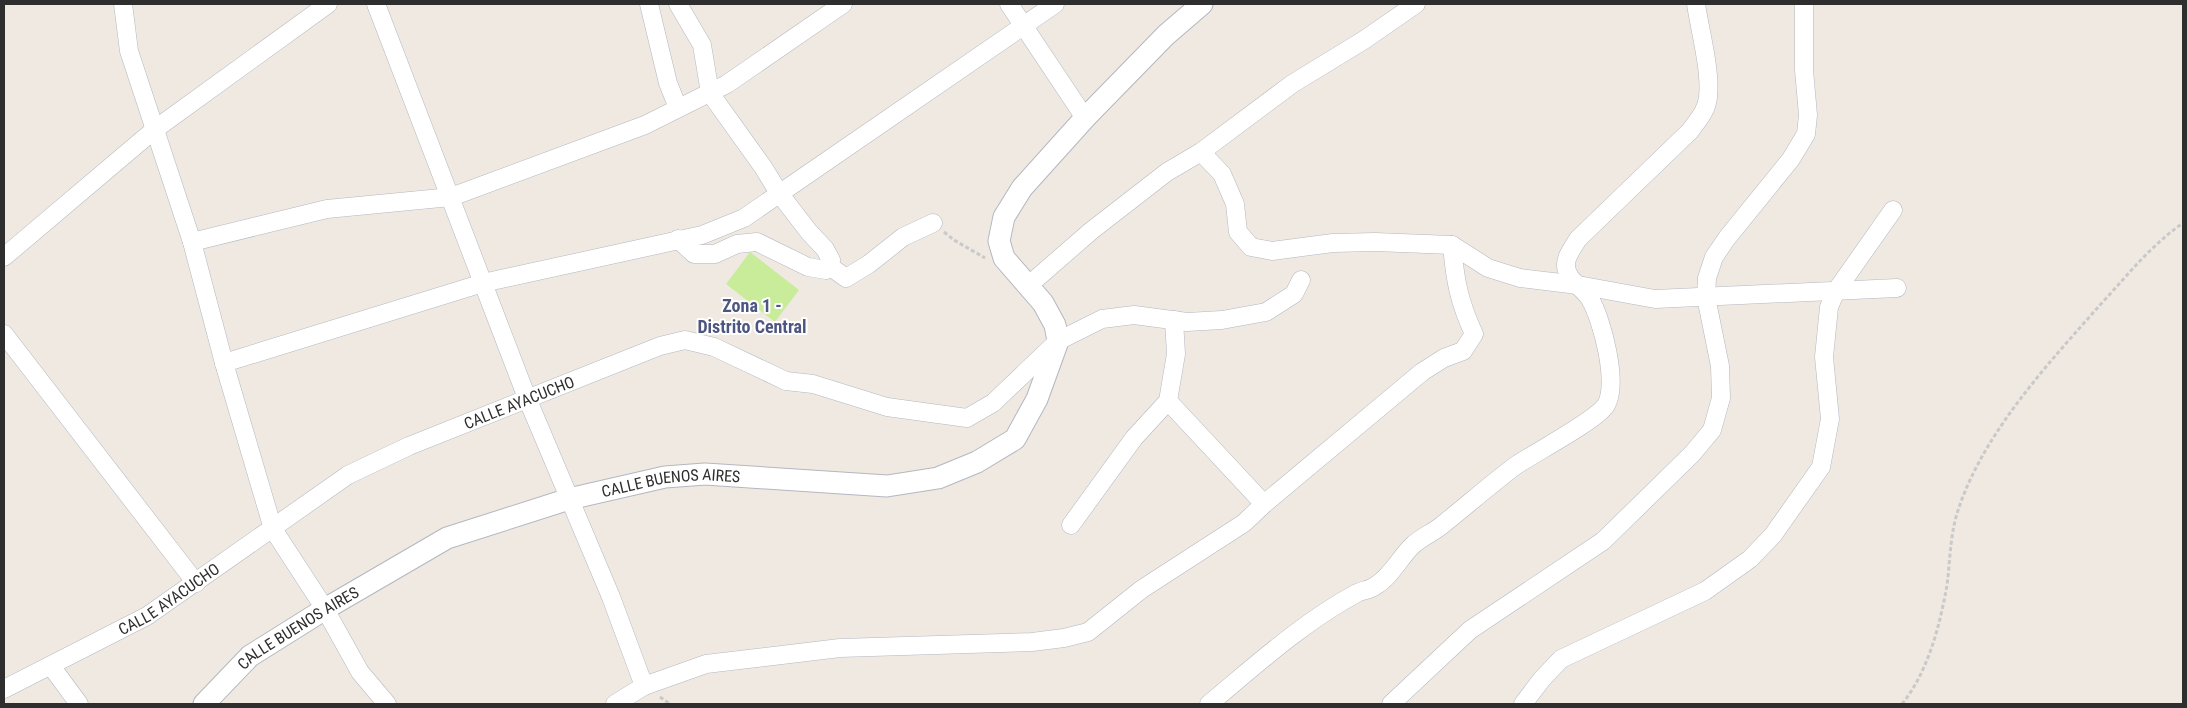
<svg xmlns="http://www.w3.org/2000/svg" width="2187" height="708" viewBox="0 0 2187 708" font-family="'Roboto Condensed',sans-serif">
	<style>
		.pitch { fill: #c9ec9a }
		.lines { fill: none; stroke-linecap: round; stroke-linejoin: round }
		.minor-casing { stroke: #b4b7c1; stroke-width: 19 }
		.tertiary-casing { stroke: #b4b7c1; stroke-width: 23 }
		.path { stroke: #c9c9c9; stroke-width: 3; stroke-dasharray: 4 2.5; stroke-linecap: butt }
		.minor { stroke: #fff; stroke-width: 18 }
		.tertiary { stroke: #fff; stroke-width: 21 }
		.labels { text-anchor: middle; stroke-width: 4; stroke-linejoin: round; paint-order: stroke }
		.street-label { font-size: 16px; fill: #2e2e2e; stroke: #fff }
		.neighbourhood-label { font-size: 18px; font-weight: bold; fill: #4d5680; stroke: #fff }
	</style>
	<rect width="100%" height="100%" fill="#efe9e1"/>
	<polygon class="pitch" points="750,252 799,290 775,322 726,284"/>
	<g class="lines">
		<g class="minor-casing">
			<g id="minor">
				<polyline points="123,4 129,51 192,242 224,363 273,529 325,609 360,672 387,704"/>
				<polyline points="376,4 527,398 611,597 644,686"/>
				<polyline points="649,4 668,83 678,108"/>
				<polyline points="1009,4 1085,118"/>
				<polyline points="1201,152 1222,174 1235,204 1238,232 1251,247 1272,251 1333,243 1375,242 1452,245 1488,268 1520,278 1578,285 1655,299 1897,288"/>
				<polyline points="678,239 694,254 715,254 737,244 757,242 808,267 826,270 831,260 825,249 809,232 779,193 763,167 710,93 702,45 678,4"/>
				<polyline points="192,242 327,209 451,197 645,125 727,84 843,4"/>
				<polyline points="4,257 154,130 328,4"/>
				<polyline points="828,265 846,278 869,264 903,237 933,223"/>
				<polyline points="1029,285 1091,231 1167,172 1201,152 1292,84 1364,40 1416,4"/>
				<polyline points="4,334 196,583"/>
				<polyline points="224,363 483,283 702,235 744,218 1055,4"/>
				<polyline points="1168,401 1264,504"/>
				<polyline points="1071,525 1134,438 1168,401 1176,354 1174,320"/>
				<polyline points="51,666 79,704"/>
				<path id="s1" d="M4,689L147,616L348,475L409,446L660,346L685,340L714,347L786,381L813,384L887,407L967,418L993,403L1058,341L1102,319L1134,315L1187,322L1222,320L1266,312L1294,294L1301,280"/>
				<path d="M615,704L644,686L706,664L840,648L1032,642L1064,638L1088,632L1142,589L1244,523L1264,504L1422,372L1444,358L1463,351L1474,334C1459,302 1455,280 1452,245"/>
				<path d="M1209,704C1256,665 1303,622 1357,593C1363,590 1370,590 1375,586C1391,577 1400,557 1413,545C1422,537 1432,533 1441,526C1466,506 1490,485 1515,466C1534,453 1597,420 1606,405C1619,384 1602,319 1590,299C1583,287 1567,281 1566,266C1565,257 1574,246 1578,239L1690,131C1697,121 1707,111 1708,97C1711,71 1700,31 1696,4"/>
				<polyline points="1391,704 1470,630 1603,541 1692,454 1712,430 1721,398 1720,366 1706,297 1707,278 1714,257 1727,238 1791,159 1806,134 1808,115 1804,70 1804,4"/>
				<polyline points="1523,704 1542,679 1561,659 1705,591 1750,559 1773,535 1821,467 1830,419 1824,357 1829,307 1836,291 1893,210"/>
			</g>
		</g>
		<g class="tertiary-casing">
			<g id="tertiary">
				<path id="s2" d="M204,704L250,656L325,609L447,538L569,499L665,477L705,474L887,486L938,478L977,462L1015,439L1037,399L1058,341L1055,325L1043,303L1004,258L999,241L1004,217L1022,188L1085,118L1166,35L1202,4"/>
			</g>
		</g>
		<g class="path">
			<polyline points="944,232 954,240 985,258"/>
			<polyline points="660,697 670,704"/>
			<path d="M1902,704C1928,672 1940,625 1947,585C1950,562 1950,539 1956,517C1979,438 2046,366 2100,305C2127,276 2150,246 2183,223"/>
		</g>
		<use href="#minor" class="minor"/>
		<use href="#tertiary" class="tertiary"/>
	</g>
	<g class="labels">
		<g class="street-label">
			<text dy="6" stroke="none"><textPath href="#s1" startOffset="592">CALLE AYACUCHO</textPath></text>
			<text dy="6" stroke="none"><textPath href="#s2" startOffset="528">CALLE BUENOS AIRES</textPath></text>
			<text dy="6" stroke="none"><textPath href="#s1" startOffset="188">CALLE AYACUCHO</textPath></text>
			<text dy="6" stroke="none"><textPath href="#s2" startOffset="122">CALLE BUENOS AIRES</textPath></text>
		</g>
		<g class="neighbourhood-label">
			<text x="752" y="312">Zona 1 -<tspan x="752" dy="21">Distrito Central</tspan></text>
		</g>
	</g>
	<rect width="2187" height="708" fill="none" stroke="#2e2e2e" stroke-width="10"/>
</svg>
